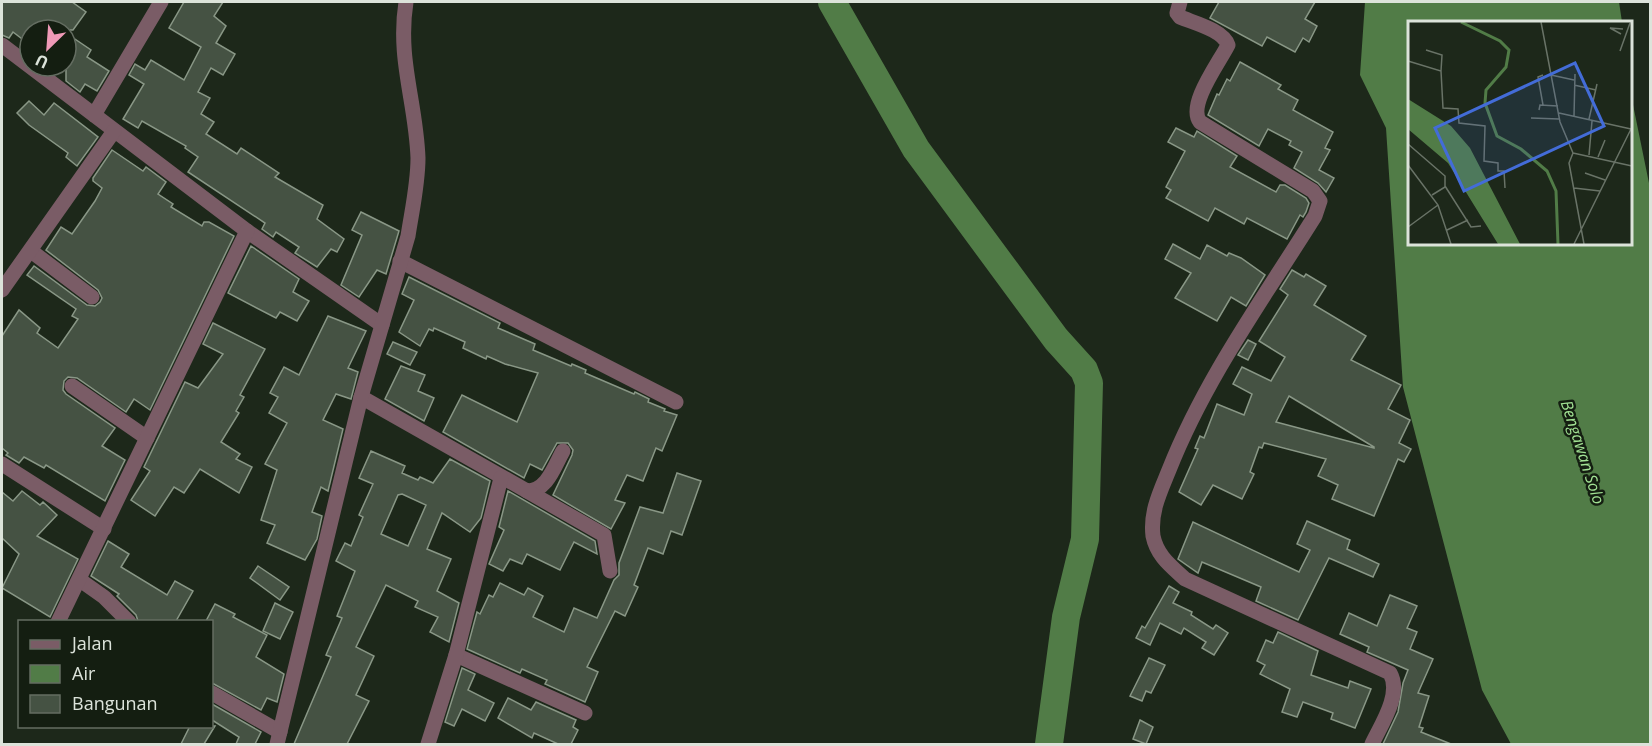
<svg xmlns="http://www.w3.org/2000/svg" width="1652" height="746" viewBox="0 0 1652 746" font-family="'Open Sans',sans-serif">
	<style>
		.water { fill: #517c47 }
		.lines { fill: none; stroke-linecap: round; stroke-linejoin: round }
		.river { stroke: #517c47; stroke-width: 28 }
		.building { fill: #455243; stroke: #899786; stroke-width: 1.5; fill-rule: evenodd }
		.minor { stroke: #7a5c66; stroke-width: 15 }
		.labels { text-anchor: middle; stroke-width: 5; stroke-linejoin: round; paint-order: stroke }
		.water-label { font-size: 16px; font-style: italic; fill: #a2e294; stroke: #141e11 }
		.inset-river { fill: none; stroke: #517c47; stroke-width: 3 }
		.inset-road { fill: none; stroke: #697367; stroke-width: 1.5 }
		.view { fill: #436cd8; fill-opacity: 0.15; stroke: #436cd8; stroke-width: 3 }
		.inset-edge { fill: none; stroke: #dce3da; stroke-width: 3 }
	</style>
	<rect width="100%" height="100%" fill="#1d281a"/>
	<polygon class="water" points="1365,2 1619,2 1622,22 1409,22 1409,243 1630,243 1630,90 1650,188 1650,744 1511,744 1482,690 1403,387 1386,128 1360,75"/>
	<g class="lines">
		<polyline class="river" points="832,2 916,149 1056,339 1084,370 1089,383 1085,539 1066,617 1049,744"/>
	</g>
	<g class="building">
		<polygon points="2,2 72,2 86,12 73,30 30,30 30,45 13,32 9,38 2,35"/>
		<polygon points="184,2 223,2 214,16 226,26 216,43 235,54 223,75 211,68 198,92 210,98 201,114 214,122 206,134 237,154 241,148 279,173 275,177 323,205 317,219 344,239 337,252 331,249 317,267 295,253 299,247 276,232 273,237 262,229 265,223 188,172 198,157 185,148 186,146 142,121 138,128 123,119 144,84 129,75 135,64 145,70 151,60 184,80 201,47 169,28"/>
		<polygon points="1219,2 1315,2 1305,19 1317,26 1309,42 1303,38 1295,52 1267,37 1262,46 1210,18"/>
		<polygon points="66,33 91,50 87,57 109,71 97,91 85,84 80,92 66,81"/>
		<polygon points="1240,62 1281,85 1278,89 1298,100 1293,110 1333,132 1325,148 1330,150 1319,170 1334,178 1326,192 1318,183 1294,168 1302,152 1289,145 1291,141 1268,129 1259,146 1208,115 1217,94 1219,95 1227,79 1230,81"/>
		<polygon points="29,101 44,115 54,103 98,137 77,166 66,157 68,153 29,125 17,113"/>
		<polygon points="1176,128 1194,137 1197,131 1237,156 1230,167 1276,192 1280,185 1285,185 1306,198 1309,203 1306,212 1303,217 1300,215 1287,239 1247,218 1244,224 1215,208 1208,221 1166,198 1171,190 1166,187 1185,151 1168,142"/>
		<polygon points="112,150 143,171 146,167 166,182 158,194 173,204 171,207 202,226 204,222 209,222 234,236 150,410 134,399 126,412 77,378 68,377 64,381 63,390 66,394 115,428 102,446 125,460 105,501 46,465 44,468 24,457 19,463 6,455 8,453 2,448 2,336 19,310 40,328 37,333 58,348 78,319 72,316 76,309 27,275 34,266 87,305 95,306 100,302 102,298 98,290 46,250 61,227 72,234 95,201 102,188 93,181 93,178"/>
		<polygon points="361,212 399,231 386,274 377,270 359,297 341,285 362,235 352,230"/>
		<polygon points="1173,244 1200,259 1207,245 1227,256 1229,253 1241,258 1265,275 1246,306 1231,297 1217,321 1175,298 1191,273 1165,259"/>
		<polygon points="251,246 299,279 293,292 309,301 297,321 280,312 276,318 228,293"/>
		<path d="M1292,270L1304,277L1306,274L1326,286L1314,305L1366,336L1351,360L1401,385L1388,409L1410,420L1399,443L1411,449L1404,462L1398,459L1374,516L1332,499L1338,485L1318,476L1326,459L1264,443L1262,448L1259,447L1250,472L1254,474L1242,499L1213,485L1201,505L1179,492L1198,449L1195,448L1200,436L1204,438L1217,404L1244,415L1252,394L1233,384L1242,367L1271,381L1285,357L1259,341L1288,295L1280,289ZM1289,396L1374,447V448L1276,422Z"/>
		<polygon points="409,277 500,323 498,328 535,344 533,350 571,366 572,364 586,370 585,373 634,394 635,392 649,399 648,402 665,409 664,411 677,415 662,451 656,448 643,481 627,475 615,500 625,503 611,529 553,495 572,455 573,450 568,443 557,443 542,470 530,464 524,478 443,432 462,395 517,422 538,373 505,364 487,356 486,359 463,348 465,342 434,328 433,331 429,329 420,346 399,332 414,300 402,294"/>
		<polygon points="328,316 366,331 348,368 358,372 351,399 336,394 323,420 343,429 328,491 321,487 312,512 322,516 317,539 305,560 267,543 275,525 261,520 277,470 265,464 287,423 269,413 278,397 270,393 284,367 299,375"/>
		<polygon points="213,323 265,349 240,395 244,397 236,411 239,413 221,442 240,454 236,459 252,467 239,493 200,469 184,493 174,487 155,516 131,500 150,471 144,467 185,382 198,388 223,354 203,344"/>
		<polygon points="1248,340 1256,344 1248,360 1238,355"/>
		<polygon points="393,342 417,352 410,365 387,354"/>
		<polygon points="401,366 425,375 418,391 434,398 424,421 385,399"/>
		<path d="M371,451L405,466L402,473L418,480L420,477L433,483L450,459L490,481L481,518L470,532L442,513L427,549L451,559L437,591L459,603L449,642L430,632L438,617L415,607L418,601L386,585L356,647L374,656L356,695L369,701L347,744H294L331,657L326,655L342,618L337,616L355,571L336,561L345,543L351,546L363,517L359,515L373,484L359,478ZM402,494L426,505L408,546L381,534L398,495Z"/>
		<polygon points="677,473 701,481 682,535 671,531 663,554 648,548 634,585 638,587 625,616 615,611 587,667 598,672 585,702 545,684 547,680 522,669 520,673 467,649 477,612 480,614 489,595 493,597 500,583 524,595 528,588 543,596 533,617 564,632 574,608 597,618 614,580 619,575 619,563 640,507 663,513"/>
		<polygon points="22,491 40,505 43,502 57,515 37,536 78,559 50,617 2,588 19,554 2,538 2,492 13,501"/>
		<polygon points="508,491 595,541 597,554 574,542 560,570 527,554 522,564 510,559 503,571 489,564 504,530 499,527"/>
		<polygon points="1307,521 1350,540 1347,549 1379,564 1373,577 1329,558 1298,620 1256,601 1261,587 1202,562 1198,573 1178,559 1193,522 1299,572 1310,550 1297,544"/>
		<polygon points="108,541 129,554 121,567 167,595 175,581 193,591 176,621 138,621 136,615 117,596 119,594 91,576"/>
		<polygon points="258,566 289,587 280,600 250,578"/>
		<polygon points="1169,586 1179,592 1173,603 1192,612 1191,615 1213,629 1216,625 1228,633 1214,655 1202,648 1206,642 1184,628 1181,634 1160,623 1150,645 1136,638 1142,626 1145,628"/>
		<polygon points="1390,595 1417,606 1407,628 1417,632 1410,649 1433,659 1418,693 1429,696 1419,727 1423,728 1421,732 1451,744 1383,744 1398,712 1403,683 1408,670 1367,652 1369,647 1340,634 1349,613 1377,626"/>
		<polygon points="275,603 293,612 280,639 263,631"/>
		<polygon points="215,604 235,614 233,617 267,635 256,657 284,674 277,702 267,698 261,710 212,683 212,621 206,621"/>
		<polygon points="1278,632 1318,651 1311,675 1348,688 1350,681 1371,689 1355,728 1331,719 1333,713 1303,702 1297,717 1282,712 1290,689 1260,674 1265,665 1257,661 1266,640 1273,643"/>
		<polygon points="1149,658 1165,665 1151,693 1146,691 1142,701 1130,696"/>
		<polygon points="462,668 475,674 468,690 494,703 485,721 462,709 454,726 445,722"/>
		<polygon points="508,698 531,710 536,702 576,720 573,727 578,730 571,744 558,744 534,733 532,738 498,718"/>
		<polygon points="212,704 261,732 255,744 236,744 239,737 212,720"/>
		<polygon points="1140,720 1153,727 1146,744 1133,739"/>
		<polygon points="190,726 215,726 204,744 181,744"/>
	</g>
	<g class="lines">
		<g class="minor">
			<path d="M1180,2L1177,13L1180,17C1194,23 1223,30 1228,45C1219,63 1187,105 1200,122L1313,191L1320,201L1315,216C1263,299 1205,379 1169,470C1160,492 1150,512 1153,536C1157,556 1171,566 1185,579L1390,673C1402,694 1381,725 1372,744"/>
			<polyline points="2,45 247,231 382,325"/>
			<polyline points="94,115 161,2"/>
			<polyline points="31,251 92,297"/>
			<polyline points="400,261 676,402"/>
			<polyline points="2,290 114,131"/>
			<polyline points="72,386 147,438"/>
			<path d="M361,397L527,491C547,491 554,467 563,451"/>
			<polyline points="2,464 104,529"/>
			<polyline points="527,491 604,535 610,571"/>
			<polyline points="80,580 104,597 129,622"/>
			<polyline points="58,622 247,231"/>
			<polyline points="456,655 585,713"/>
			<polyline points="212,693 280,732"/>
			<path d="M277,744L361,397L408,236C412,210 418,184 418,158C416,102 397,59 406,2"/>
			<polyline points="428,744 456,655 501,478"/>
		</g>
	</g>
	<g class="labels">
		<g class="water-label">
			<text transform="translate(1583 452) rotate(72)" y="6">Bengawan Solo</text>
		</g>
	</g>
	<g transform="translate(1408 21)">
		<rect width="224" height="224" fill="#1d281a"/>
		<path d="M0,78L43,105L62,127L112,223H90L40,142L0,108Z" fill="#517c47"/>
		<path class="inset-river" d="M53,1L92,20L101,29L98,46L78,69L77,82L89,115L113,128L139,150L148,170L150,223"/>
		<path class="inset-road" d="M133,1L152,101L165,132L161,142L176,223M213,13L202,7L215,8M18,29L34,34L33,50M212,30L222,2M0,40L33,50L35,87L50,88L51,102L77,105L76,140L90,142V150H96L97,167M135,54L130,56L135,84M143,54L166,59M166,64L188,69M131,89L132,84L150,85M151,92L223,108M166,95L167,53M123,97L151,98M181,98L189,63M0,123L37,155V166L24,174M165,132L224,145M181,134L184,100M190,136L197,119M0,144L30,184L43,223M177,152L197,159M37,165L63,206L73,205M166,167L192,170M0,206L30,184M39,209L60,199M166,223L224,106"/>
		<path class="view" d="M167,42L196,105L56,170L27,107Z"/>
		<rect width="224" height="224" class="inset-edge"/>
	</g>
	<rect width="1652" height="746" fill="none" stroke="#dce3da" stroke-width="6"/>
	<rect x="18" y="620" width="195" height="108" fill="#141e11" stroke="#646d61" stroke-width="1.5"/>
	<rect x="30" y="640" width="30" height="9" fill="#7a5c66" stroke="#646d61" stroke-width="1.5"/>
	<text x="72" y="650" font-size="18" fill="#dce3da">Jalan</text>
	<rect x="30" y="665" width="30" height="18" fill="#517c47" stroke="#646d61" stroke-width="1.5"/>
	<text x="72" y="680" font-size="18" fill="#dce3da">Air</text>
	<rect x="30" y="695" width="30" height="18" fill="#455243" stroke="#646d61" stroke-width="1.5"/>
	<text x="72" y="710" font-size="18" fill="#dce3da">Bangunan</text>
	<g transform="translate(48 48) rotate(205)"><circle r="28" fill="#141e11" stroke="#646d61" stroke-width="1.5"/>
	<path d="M0-4.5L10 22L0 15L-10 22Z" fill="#ef9ab7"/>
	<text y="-9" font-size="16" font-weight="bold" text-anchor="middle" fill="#dce3da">U</text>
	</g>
</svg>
